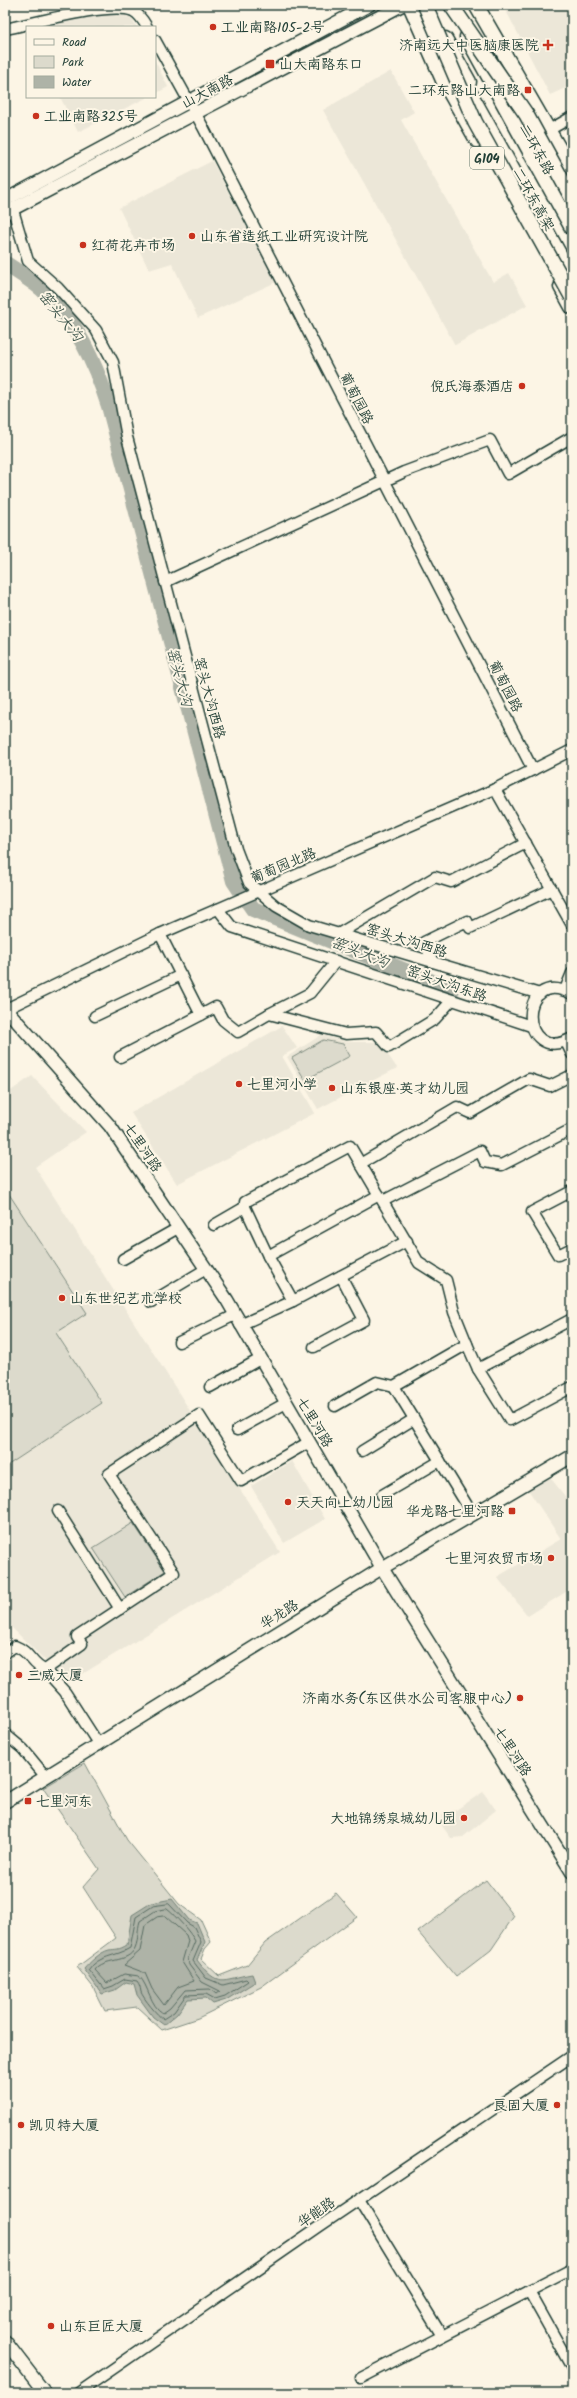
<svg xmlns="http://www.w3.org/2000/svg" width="577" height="2398" viewBox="0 0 577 2398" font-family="Kalam,'LXGW WenKai TC',sans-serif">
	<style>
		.built { fill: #ece7d8 }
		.green { fill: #dcdacc; stroke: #7e8c80 }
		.water { fill: #aeb3a7; stroke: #758479 }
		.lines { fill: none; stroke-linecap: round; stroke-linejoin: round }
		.shore { stroke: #586c62; stroke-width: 1 }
		.river { stroke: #aeb3a7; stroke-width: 16 }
		.minor-casing { stroke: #1f3d34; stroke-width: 13 }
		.major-casing { stroke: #1f3d34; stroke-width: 15 }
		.highway-casing { stroke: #1f3d34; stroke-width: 17 }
		.minor { stroke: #fcf5e5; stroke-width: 10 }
		.major { stroke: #fcf5e5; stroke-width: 12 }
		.highway { stroke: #fcf5e5; stroke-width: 14 }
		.highway-bridge-casing { stroke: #1f3d34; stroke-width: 17; stroke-linecap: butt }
		.highway-bridge { stroke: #fcf5e5; stroke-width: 14 }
		.poi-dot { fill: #c8321e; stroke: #fcf5e5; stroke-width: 1.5 }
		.labels { text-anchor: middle; stroke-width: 4; stroke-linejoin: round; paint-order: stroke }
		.shield { fill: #fcf5e5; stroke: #617469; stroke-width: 1 }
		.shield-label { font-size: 13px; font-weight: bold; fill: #1f3d34 }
		.poi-label { font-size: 14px; fill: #1f3d34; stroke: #fcf5e5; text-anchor: start }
		.street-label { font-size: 14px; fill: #1f3d34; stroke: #fcf5e5 }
		.water-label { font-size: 15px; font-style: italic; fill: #435a51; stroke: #fcf5e5 }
	</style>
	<rect width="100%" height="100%" fill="#fcf5e5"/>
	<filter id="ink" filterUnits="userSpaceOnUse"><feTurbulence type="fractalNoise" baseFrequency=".025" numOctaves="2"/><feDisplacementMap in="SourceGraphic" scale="8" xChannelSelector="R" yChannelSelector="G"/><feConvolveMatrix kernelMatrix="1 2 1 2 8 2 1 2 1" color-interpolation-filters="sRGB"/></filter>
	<g filter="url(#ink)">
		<g class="built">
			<polygon points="503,5 572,5 572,85 550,95"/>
			<polygon points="103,14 130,17 137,27 42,27"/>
			<polygon points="155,61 168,87 155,94"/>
			<polygon points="391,71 414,112 401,120 493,282 509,273 527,305 455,345 323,110"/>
			<polygon points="60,97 148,97 78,132"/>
			<polygon points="212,161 276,282 198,318 172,263 149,270 119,208"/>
			<polygon points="282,1026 297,1048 282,1056 315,1113 177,1184 131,1113"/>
			<polygon points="321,1035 347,1042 379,1042 397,1068 318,1109 287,1057"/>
			<polygon points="32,1076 86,1132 35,1167 280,1552 68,1683 5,1621 5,1095"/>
			<polygon points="292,1461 325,1519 284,1543 251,1486"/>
			<polygon points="549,1476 572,1505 572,1588 528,1616 497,1577 561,1539 527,1488"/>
			<polygon points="483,1792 496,1810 463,1837 451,1838 439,1822 443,1814 456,1810"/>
		</g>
		<g class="green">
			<polygon points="323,1040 343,1044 350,1056 305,1080 292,1058"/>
			<polygon points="7,1191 87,1313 56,1333 102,1403 5,1467"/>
			<polygon points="133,1523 165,1571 125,1597 93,1548"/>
			<polygon points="85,1763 127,1840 179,1904 201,1920 211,1942 205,1949 201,1959 219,1976 247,1965 265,1943 336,1893 357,1917 261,1987 198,2018 162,2030 137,2007 105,2011 93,1987 77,1967 116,1938 83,1887 99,1869 43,1788"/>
			<polygon points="486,1880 514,1916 491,1950 456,1977 418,1932"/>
		</g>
		<path class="water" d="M172,1899L189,1920L197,1923L205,1942L197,1960C219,1989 221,1979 252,1974L255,1982L226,2000L213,2004L206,1998L188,1999L177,2014L164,2025L153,2017L137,1995L134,1984L126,1982L115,1990L102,1994L84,1969C89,1963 100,1952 109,1950C116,1949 119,1950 127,1945L132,1915L151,1903Z"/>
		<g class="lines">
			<g class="shore">
				<path d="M169,1904L187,1923L194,1927L201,1942L193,1961L206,1978L223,1985L246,1979L248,1981L225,1996L215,1999L206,1994L186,1995L174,2012L163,2019C158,2016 143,1998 141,1992C140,1987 140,1985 137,1981L125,1979L113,1986L104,1989L89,1970C98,1955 116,1957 130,1948L136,1917L153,1906Z"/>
				<path d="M167,1909C175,1915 191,1933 195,1941L188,1958L189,1965L202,1982L220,1991L216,1994L210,1989L185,1990L170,2008L163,2013C150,2006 149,1986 139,1976L124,1974L107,1983L95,1970C104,1957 128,1964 135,1948C139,1939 137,1930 140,1921L155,1911Z"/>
				<polygon points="165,1916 186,1935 188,1941 182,1962 194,1981 178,1987 164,2005 152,1989 145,1973 124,1965 140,1951 145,1925 157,1917"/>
			</g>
			<path class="river" d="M6,264C18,272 31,280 42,289C76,320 95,363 109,406L234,881L253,909L452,990"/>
			<g class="minor-casing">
				<g id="minor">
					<path d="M5,29C31,24 111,1 133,11C138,13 144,22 147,27"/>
					<polyline points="155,40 203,127 533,770"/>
					<polyline points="549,130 572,117"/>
					<polyline points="13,210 28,261 58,288 96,330 113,362 127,437 236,849 249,883 276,906 309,925 540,994"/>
					<polyline points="165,582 404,472 490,440 508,474 572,437"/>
					<polyline points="495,789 572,925"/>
					<polyline points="218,909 232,927 531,1026"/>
					<polyline points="160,934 201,1015 216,1007 223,1020 238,1032 269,1014 346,1034 376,1032 389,1047 435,1019 452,1000"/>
					<polyline points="338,934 435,877 451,882 526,843"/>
					<polyline points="433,962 424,942 467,921 470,928 552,889"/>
					<polyline points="565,990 572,973"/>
					<path d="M572,994C516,965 518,1068 572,1038"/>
					<polyline points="6,1009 160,934 495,789 572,750"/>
					<polyline points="269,1014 310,993 336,961"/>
					<polyline points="95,1016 181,975"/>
					<polyline points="566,1042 572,1054"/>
					<polyline points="120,1057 201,1015"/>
					<polyline points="360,1164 457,1107 470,1113 529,1079 550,1086 572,1075"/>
					<polyline points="572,1191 532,1212 558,1255 572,1248"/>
					<polyline points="383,1201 480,1151 485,1162 502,1165 572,1129"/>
					<polyline points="245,1207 245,1202 350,1146 419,1263 446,1280 454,1312 467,1344 394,1386 473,1515"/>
					<polyline points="214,1225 245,1207 268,1256"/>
					<polyline points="123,1259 178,1228"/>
					<polyline points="293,1301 268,1256 379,1195"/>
					<polyline points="151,1302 206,1269"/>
					<polyline points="240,1325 293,1301 407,1241"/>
					<polyline points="179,1342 235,1315"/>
					<polyline points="467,1344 478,1369 510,1420 572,1387"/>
					<polyline points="314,1347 364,1320 341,1276"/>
					<polyline points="478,1369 572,1319"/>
					<polyline points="210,1387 260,1359"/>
					<polyline points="335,1406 377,1382 394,1386"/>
					<polyline points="237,1430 286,1403"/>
					<polyline points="362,1451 414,1419"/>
					<polyline points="382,1495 440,1461"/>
					<polyline points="58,1511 120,1609"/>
					<path d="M5,1653L15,1646C31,1652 31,1665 45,1670L82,1644L77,1637L174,1573L109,1474L199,1415L241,1481L309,1442"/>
					<polyline points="45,1670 65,1692 99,1745"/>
					<polyline points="5,1734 23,1749 46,1777"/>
					<polyline points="359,2200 442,2336"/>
					<polyline points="529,2291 572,2368"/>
					<polyline points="361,2378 572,2269"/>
					<polyline points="78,2393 320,2226 572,2056"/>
				</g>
			</g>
			<g class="major-casing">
				<g id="major">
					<polyline points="5,200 369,5"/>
					<polyline points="5,213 402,5"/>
					<polyline points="5,1008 110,1126 227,1300 382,1568 572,1872"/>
					<polyline points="5,1802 382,1568 572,1456"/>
					<polyline points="5,2341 45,2393"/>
				</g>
			</g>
			<g class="highway-casing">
				<g id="highway">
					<polyline points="410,5 443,80 477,140"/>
					<polyline points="476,5 572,171"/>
					<polyline points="467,37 572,228"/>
					<polyline points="445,39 469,82"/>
					<polyline points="460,75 572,277"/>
					<polyline points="561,287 572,307"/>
				</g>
			</g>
			<use href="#minor" class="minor"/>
			<use href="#major" class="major"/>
			<use href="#highway" class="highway"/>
			<g class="highway-bridge-casing">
				<g id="highway-bridge">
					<polyline points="425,5 475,122 572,297"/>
					<polyline points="451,5 526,114 572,198"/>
				</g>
			</g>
			<use href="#highway-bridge" class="highway-bridge"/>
		</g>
	</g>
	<g class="poi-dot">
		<circle cx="213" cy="27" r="4"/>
		<path d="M546 39h4v4h4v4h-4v4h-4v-4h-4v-4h4z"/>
		<rect x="265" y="59" width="10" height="10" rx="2"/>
		<rect x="524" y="86" width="8" height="8" rx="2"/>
		<circle cx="36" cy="116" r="4"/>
		<circle cx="192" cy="236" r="4"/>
		<circle cx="83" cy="245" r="4"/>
		<circle cx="522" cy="386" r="4"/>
		<circle cx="239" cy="1084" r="4"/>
		<circle cx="332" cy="1088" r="4"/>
		<circle cx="62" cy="1298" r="4"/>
		<circle cx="288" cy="1502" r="4"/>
		<rect x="508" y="1507" width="8" height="8" rx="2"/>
		<circle cx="551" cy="1558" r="4"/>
		<circle cx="19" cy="1675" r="4"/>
		<circle cx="520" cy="1698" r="4"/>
		<rect x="24" y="1797" width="8" height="8" rx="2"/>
		<circle cx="464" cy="1818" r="4"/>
		<circle cx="557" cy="2105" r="4"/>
		<circle cx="21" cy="2125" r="4"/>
		<circle cx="51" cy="2326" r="4"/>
	</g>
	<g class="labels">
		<rect class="shield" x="470" y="147" width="34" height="22" rx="3"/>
		<g class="shield-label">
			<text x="487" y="163">G104</text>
		</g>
		<g class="poi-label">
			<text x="221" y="32">工业南路105-2号</text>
			<text x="539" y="50" text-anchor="end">济南远大中医脑康医院</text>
			<text x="279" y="69">山大南路东口</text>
			<text x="520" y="95" text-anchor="end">二环东路山大南路</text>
			<text x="44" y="121">工业南路325号</text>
			<text x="200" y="241">山东省造纸工业研究设计院</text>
			<text x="91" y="250">红荷花卉市场</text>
			<text x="514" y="391" text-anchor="end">倪氏海泰酒店</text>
			<text x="247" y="1089">七里河小学</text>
			<text x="340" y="1093">山东银座·英才幼儿园</text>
			<text x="70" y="1303">山东世纪艺术学校</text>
			<text x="296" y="1507">天天向上幼儿园</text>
			<text x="504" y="1516" text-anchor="end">华龙路七里河路</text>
			<text x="543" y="1563" text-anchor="end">七里河农贸市场</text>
			<text x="27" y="1680">三威大厦</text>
			<text x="512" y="1703" text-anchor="end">济南水务(东区供水公司客服中心)</text>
			<text x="36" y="1806">七里河东</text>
			<text x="456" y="1823" text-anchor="end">大地锦绣泉城幼儿园</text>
			<text x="549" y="2110" text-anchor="end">良固大厦</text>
			<text x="29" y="2130">凯贝特大厦</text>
			<text x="59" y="2331">山东巨匠大厦</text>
		</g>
		<g class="street-label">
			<text transform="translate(207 91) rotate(-28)" y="5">山大南路</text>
			<text transform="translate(537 149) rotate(61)" y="5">二环东路</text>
			<text transform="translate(534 199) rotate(61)" y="5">二环东高架</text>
			<text transform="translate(357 398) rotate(63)" y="5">葡萄园路</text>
			<text transform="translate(506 686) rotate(63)" y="5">葡萄园路</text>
			<text transform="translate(210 698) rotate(75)" y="5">窑头大沟西路</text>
			<text transform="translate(283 865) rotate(-23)" y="5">葡萄园北路</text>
			<text transform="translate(407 940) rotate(17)" y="5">窑头大沟西路</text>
			<text transform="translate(447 983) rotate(19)" y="5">窑头大沟东路</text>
			<text transform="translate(143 1147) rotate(56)" y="5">七里河路</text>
			<text transform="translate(315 1422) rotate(59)" y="5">七里河路</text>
			<text transform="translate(279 1614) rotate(-32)" y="5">华龙路</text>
			<text transform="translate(513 1751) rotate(57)" y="5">七里河路</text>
			<text transform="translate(316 2212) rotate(-34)" y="5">华能路</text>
		</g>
		<g class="water-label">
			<text transform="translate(61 316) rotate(51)" y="5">窑头大沟</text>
			<text transform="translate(180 677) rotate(75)" y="5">窑头大沟</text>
			<text transform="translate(360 952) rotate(22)" y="5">窑头大沟</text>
		</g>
	</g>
	<rect width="577" height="2398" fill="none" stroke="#fcf5e5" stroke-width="20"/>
	<rect x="10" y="10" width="557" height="2378" fill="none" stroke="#1f3d34" stroke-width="1.5" filter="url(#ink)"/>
	<rect x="26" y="26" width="130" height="72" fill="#fcf5e5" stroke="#a4ab9e"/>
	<rect x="34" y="39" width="20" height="6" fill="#fcf5e5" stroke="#a4ab9e"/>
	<text x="62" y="46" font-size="12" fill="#1f3d34">Road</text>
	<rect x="34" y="56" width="20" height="12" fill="#dcdacc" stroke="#a4ab9e"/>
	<text x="62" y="66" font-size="12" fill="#1f3d34">Park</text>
	<rect x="34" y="76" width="20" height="12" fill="#aeb3a7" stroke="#a4ab9e"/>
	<text x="62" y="86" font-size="12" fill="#1f3d34">Water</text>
</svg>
